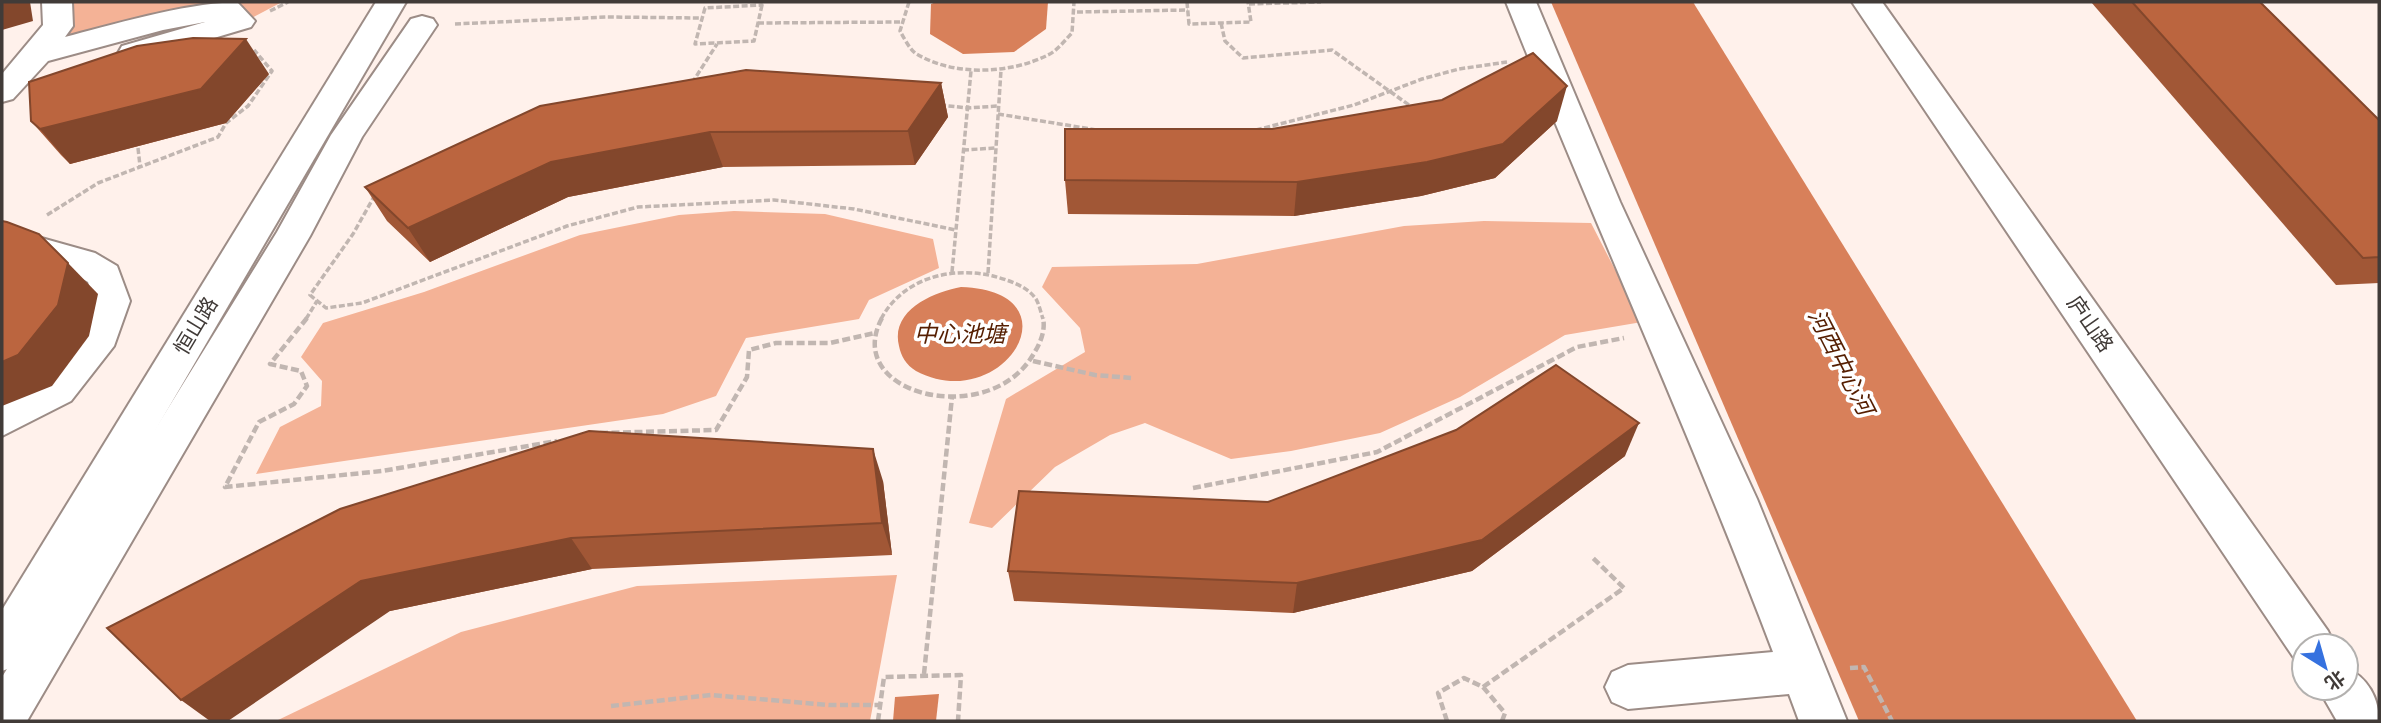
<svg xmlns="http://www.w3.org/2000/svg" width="2381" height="723" viewBox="0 0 2381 723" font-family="Rubik,'Noto Sans SC',sans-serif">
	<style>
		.green { fill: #f4b296 }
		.water { fill: #d8805a }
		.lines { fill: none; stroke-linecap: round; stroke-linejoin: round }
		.street-casing { stroke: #9c8c86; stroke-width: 4 }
		.secondary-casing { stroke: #9c8c86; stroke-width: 4 }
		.path-far1 { stroke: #c1b6b1; stroke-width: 3.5; stroke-dasharray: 6 2.5; stroke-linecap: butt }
		.path { stroke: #c1b6b1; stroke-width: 4.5; stroke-dasharray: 8 3.5; stroke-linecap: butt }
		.street { fill: #fff; fill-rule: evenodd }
		.secondary { fill: #fff; fill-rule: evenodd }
		.wall { fill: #a15736 }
		.shaded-wall { fill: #83472c }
		.building { fill: #bb653f; stroke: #83472c; stroke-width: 2 }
		.labels { text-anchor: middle; stroke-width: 7; stroke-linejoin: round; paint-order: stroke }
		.street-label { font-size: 21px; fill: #413b38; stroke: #fff }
		.water-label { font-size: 23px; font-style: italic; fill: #551e01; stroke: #fff }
	</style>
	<rect width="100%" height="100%" fill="#fff1eb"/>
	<g class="green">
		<polygon points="66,2 282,2 246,21 227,6 53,47 68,24"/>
		<polygon points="734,211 825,214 933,239 939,268 869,300 859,319 746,338 716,396 663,414 256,474 280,427 321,406 322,381 301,357 323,323 424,292 580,235 679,215"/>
		<polygon points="1484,221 1591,223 1642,322 1565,335 1460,397 1380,433 1291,451 1231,459 1145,423 1110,435 1055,467 992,528 969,523 1006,399 1085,352 1080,328 1042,287 1052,267 1197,264 1404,226"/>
		<polygon points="897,575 870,721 276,721 461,632 637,586"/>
	</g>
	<g class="water">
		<polygon points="936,2 1048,2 1046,29 1014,52 963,54 930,34 931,4"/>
		<polygon points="1551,2 1693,2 2137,721 1859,721"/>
		<path d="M961,287C1081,291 1003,417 916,371C906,365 901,356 899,346C890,310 934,292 961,287Z"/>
		<polygon points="939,694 936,721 893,721 895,697"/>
	</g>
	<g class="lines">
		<g class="street-casing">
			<g id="street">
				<path d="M42,2H72L73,26L65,37C107,26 197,0 238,3L255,21L251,27L133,62L122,60L118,53L122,46L205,22L163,30L48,61L13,99L2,102V74L43,25Z"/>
				<path d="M1506,2H1536L1620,202L1757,499L1847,721H1799L1789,694L1628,709L1612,702L1605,687L1612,672L1628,665L1773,652C1690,433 1593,220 1506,2Z"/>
				<polygon points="422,16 433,19 437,25 362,137 310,236 27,721 2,721 2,677 277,232 331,135 411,19"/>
				<polygon points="2,227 95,253 117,266 130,301 114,346 71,401 2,436 2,401 43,379 84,330 94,301 88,282 69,271 2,251"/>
			</g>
		</g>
		<g class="secondary-casing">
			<g id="secondary">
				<polygon points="376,2 406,2 18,665 2,671 2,610"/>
				<polygon points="1852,2 1882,2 2328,631 2335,646 2304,646 2304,664 2296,661"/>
				<path d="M2346,668C2368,677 2379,699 2379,721H2337L2318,688H2346Z"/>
			</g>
		</g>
		<g class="path-far1">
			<path d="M909,2L900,31C904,38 909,48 915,53C953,77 1010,74 1048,55C1057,51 1065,40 1072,33L1074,2"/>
			<polyline points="1187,2 1189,24 1251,22 1248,2"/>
			<polyline points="1249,4 1321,2"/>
			<polygon points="762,5 754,41 695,44 705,8"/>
			<polyline points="270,11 288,2"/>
			<polyline points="1077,12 1188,10"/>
			<polyline points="758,23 901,22"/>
			<polyline points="1221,23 1225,41 1243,58 1332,50 1409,105"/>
			<polyline points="455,24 607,17 702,18"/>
			<polyline points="692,83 717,44"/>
			<polyline points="940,105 968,108 998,106"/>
			<polyline points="998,114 1097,130"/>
			<polyline points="1256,130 1354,105 1422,79 1459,69 1507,62"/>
			<polyline points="138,148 140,166"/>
			<polyline points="963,150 996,148"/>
			<polyline points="375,195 353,234 310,295 326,308 362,303 567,226 638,207 774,200 854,209 956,230"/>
			<polyline points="47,215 98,183 218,137 226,123 248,106 272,71 254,50"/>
			<polyline points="952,272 971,71"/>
			<polyline points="988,273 1001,70"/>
			<polyline points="306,319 317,301"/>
			<path d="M881,319C903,278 951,266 993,276C1008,280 1027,286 1036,299C1039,304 1041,313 1043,319"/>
		</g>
		<g class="path">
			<polyline points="307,318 270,364 301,371 307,386 294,404 259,422 225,487 382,471 557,441"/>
			<path d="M882,318C841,394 985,429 1031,358C1039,346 1046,332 1043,318"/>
			<polyline points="1033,361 1095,375 1131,378"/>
			<polyline points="600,433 716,430 747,377 749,350 776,343 830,343 875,333"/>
			<polyline points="1193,488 1377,452 1577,347 1624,338"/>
			<polyline points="1850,668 1864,667 1892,721"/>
			<polyline points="924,674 952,397"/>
			<polyline points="1483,687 1624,588 1592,557"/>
			<polyline points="611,706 711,695 829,705 880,705"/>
			<polyline points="878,721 884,677 961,675 958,721"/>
			<polyline points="1447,721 1438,693 1464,678 1483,687 1505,713 1502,721"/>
		</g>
		<use href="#street" class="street"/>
		<use href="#secondary" class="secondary"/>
	</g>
	<g class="wall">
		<polygon points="2091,2 2260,2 2379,120 2379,283 2336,285"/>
		<polygon points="269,74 226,123 70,164 61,155 31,121"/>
		<polygon points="941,83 948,117 915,165 723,167 568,197 430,262 387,221 365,187"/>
		<polygon points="1557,121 1495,178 1421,196 1294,216 1068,214 1065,180 1272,129"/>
		<polygon points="1625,456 1472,571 1293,613 1014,601 1008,571 1268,502"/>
		<polygon points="883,481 892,555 592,569 390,611 340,509"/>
	</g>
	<g class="shaded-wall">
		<polygon points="2,2 30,2 33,21 2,30"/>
		<polygon points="246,39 269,74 226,123 70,164 40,129"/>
		<polygon points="941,83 948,117 915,165 908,131"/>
		<polygon points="1567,86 1557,121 1495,178 1421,196 1294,216 1297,182"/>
		<polygon points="710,132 723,167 568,197 430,262 408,228 551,162"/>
		<polygon points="68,263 98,294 89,336 52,386 2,406 2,362"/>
		<polygon points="1639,423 1625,456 1472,571 1293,613 1297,583"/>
		<polygon points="873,449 883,481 892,555 882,523"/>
		<polygon points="571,538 592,569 390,611 228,721 210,721 181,700 361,581"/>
	</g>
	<g class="building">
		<polygon points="2132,2 2260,2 2379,120 2379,257 2363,258"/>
		<polygon points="193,38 246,39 201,89 40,129 31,121 29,82 137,46"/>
		<polygon points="1533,53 1567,86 1503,144 1427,162 1297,182 1065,180 1065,129 1272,129 1442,100"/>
		<polygon points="746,70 941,83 908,131 710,132 551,162 408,228 365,187 540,106"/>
		<polygon points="2,221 7,222 39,234 68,263 58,305 18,355 2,362"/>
		<polygon points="1556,365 1639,423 1482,540 1297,583 1008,571 1019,491 1268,502 1456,430"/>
		<polygon points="589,431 873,449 882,523 571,538 361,581 181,700 107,628 340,509"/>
	</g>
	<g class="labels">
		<g class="street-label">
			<text transform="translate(2090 324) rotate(55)" y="7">庐山路</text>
			<text transform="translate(196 326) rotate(-59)" y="7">恒山路</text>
		</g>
		<g class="water-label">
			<text x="960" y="342">中心池塘</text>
			<text transform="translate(1841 362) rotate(63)" y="8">河西中心河</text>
		</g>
	</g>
	<rect width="2381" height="723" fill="none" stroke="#413b38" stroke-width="7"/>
	<g transform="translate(2325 667) rotate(143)"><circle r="33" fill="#ffffff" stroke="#b3b1af" stroke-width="2"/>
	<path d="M0-5L12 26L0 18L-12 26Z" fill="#3571df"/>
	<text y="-10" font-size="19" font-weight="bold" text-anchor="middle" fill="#413b38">北</text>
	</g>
</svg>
